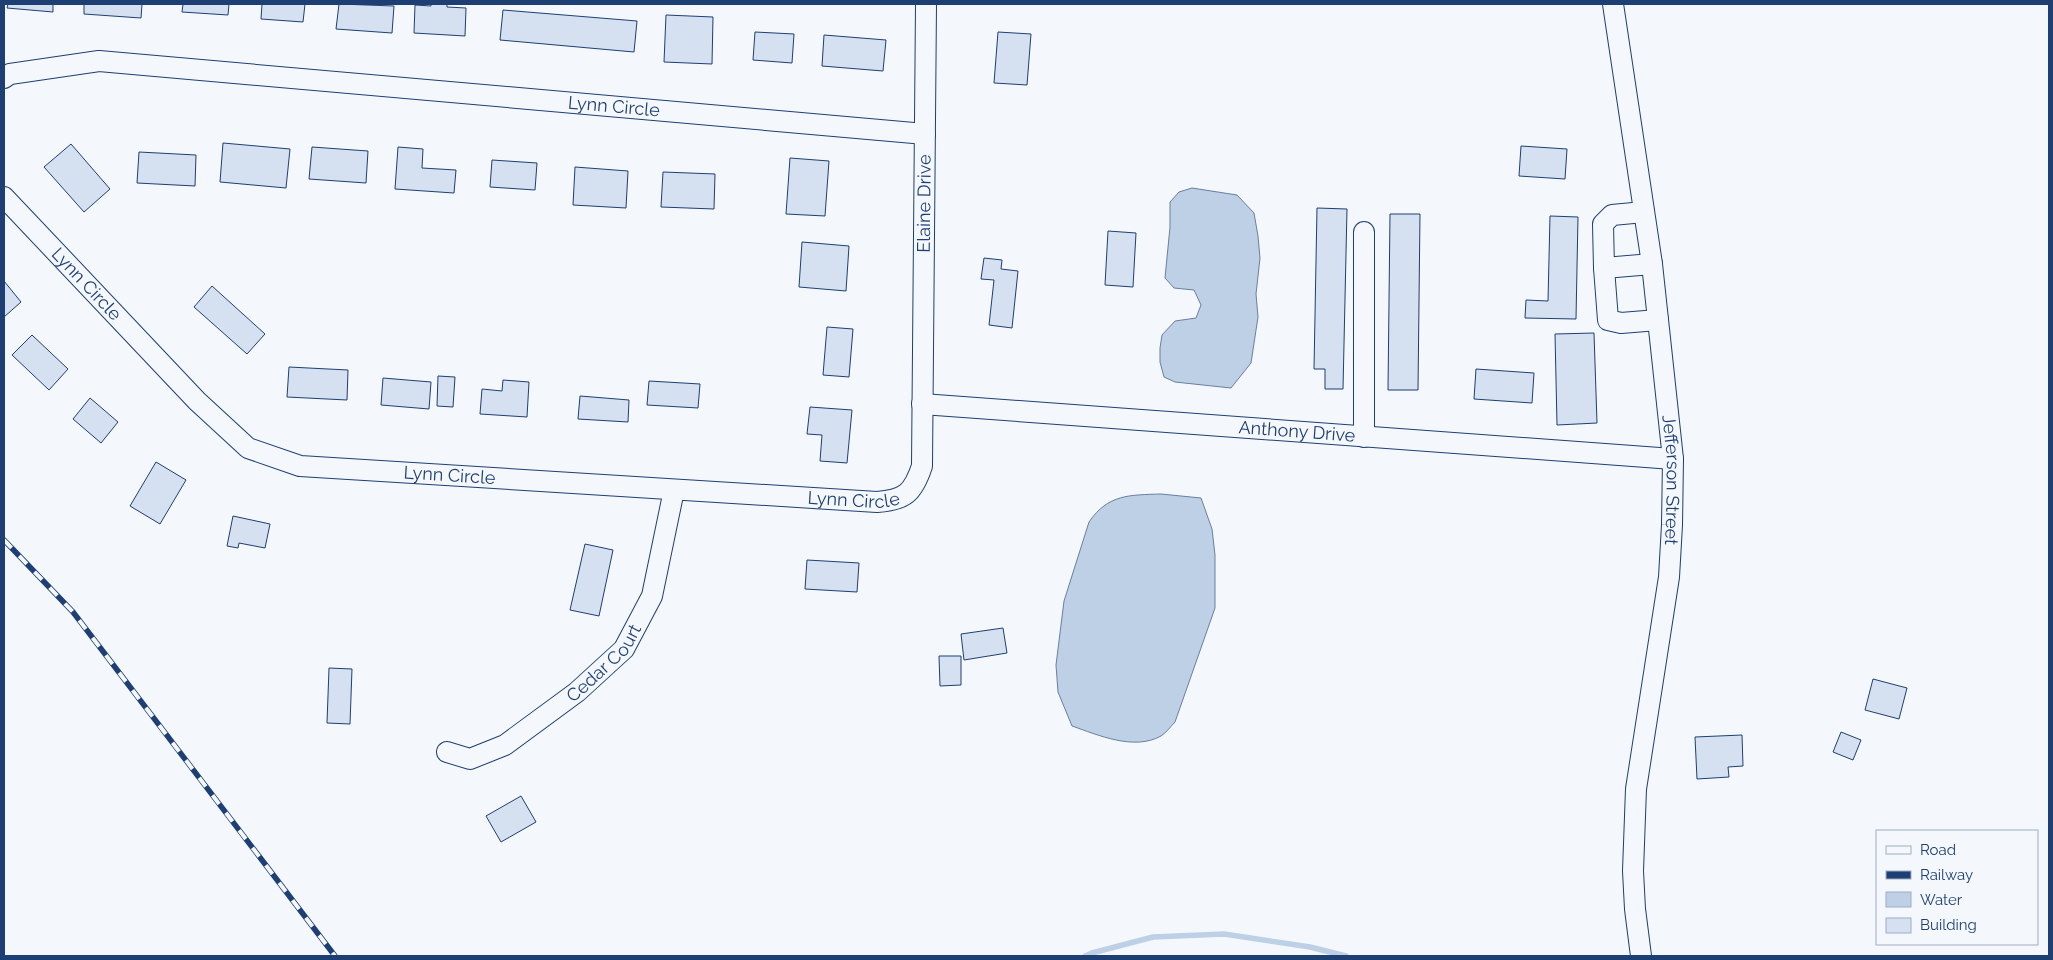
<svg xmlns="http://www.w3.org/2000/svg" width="2053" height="960" viewBox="0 0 2053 960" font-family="Raleway,sans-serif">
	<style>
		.water { fill: #bed0e5; stroke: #687fa3 }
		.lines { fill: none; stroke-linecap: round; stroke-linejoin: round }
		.stream { stroke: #bed0e5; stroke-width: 5.5 }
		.building { fill: #d5e0f0; stroke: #1d3f73 }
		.minor-casing { stroke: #1d3f73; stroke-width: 22 }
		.minor { stroke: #f4f7fb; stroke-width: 20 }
		.rail-casing { stroke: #1d3f73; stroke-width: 5.5 }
		.rail { stroke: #f4f7fb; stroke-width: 4; stroke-dasharray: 11; stroke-linecap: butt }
		.labels { text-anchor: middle; stroke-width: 4; stroke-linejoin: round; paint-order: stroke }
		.street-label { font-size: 18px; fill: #1d3f73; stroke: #f4f7fb }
	</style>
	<rect width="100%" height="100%" fill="#f4f7fb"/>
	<g class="water">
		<polygon points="1192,188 1237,195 1254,213 1258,236 1260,258 1256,294 1258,317 1251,363 1231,388 1175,382 1164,377 1160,362 1160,348 1162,335 1175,321 1196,318 1201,305 1194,290 1174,288 1165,278 1170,227 1170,202 1179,192"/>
		<path d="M1161,494L1201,498L1212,529L1215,555V608L1175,722C1171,726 1166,733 1161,736C1134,751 1098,735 1072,726L1058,692L1056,665L1064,601L1089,522C1108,494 1130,495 1161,494Z"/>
	</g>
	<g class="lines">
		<polyline class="stream" points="1085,956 1092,953 1153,937 1224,934 1310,947 1346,956"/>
	</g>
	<g class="building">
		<polygon points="8,4 53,4 53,12 7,8"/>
		<polygon points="84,4 142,4 141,18 84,14"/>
		<polygon points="183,4 229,4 228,15 182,12"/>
		<polygon points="262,4 305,4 303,22 261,19"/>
		<polygon points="339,4 394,6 392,33 336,29"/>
		<polygon points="431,4 447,4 447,7 466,8 465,36 414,33 415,5 431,6"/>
		<polygon points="503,10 637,21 634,52 500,40"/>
		<polygon points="666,15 713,17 712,64 664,62"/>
		<polygon points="755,32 794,34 792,63 753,60"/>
		<polygon points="998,32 1031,34 1027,85 994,83"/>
		<polygon points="824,35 886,40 883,71 822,66"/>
		<polygon points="223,143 290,149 286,188 220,182"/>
		<polygon points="71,144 110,189 84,212 44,167"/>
		<polygon points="1521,146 1567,149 1565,179 1519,176"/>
		<polygon points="312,147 368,151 366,183 309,179"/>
		<polygon points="398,147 423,149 422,168 456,170 454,193 395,189"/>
		<polygon points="139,152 196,155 195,186 137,183"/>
		<polygon points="790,158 829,161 825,216 786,214"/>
		<polygon points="492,160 537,163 535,190 490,187"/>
		<polygon points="575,167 628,171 626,208 573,205"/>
		<polygon points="663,172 715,174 714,209 661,207"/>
		<polygon points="1317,208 1347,209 1343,389 1325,389 1325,369 1314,369"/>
		<polygon points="1390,214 1420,214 1418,390 1388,390"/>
		<polygon points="1550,216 1578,217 1576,319 1525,318 1526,300 1548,301"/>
		<polygon points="1108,231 1136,233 1133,287 1105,285"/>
		<polygon points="802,242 849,246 846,291 799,287"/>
		<polygon points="984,258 1002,260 1001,269 1018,271 1012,328 989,325 994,280 981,279"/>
		<polygon points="4,281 21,302 4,317"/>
		<polygon points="212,286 265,334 247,354 194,307"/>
		<polygon points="827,327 853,329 849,377 823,375"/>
		<polygon points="1594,333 1597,423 1557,425 1555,334"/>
		<polygon points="32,335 68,369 49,390 12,355"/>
		<polygon points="289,367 348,370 347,400 287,397"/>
		<polygon points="1476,369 1534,373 1532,403 1474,399"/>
		<polygon points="438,376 455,377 453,407 437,406"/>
		<polygon points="383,378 431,382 429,409 381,405"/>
		<polygon points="503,380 529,382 527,417 480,414 482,389 502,391"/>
		<polygon points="649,381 700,384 698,408 647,405"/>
		<polygon points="580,396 629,400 628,422 578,419"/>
		<polygon points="90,398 118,422 101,443 73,419"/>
		<polygon points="810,407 852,410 847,463 820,461 822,435 807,434"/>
		<polygon points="156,462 186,480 160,524 130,506"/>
		<polygon points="233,516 270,524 265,548 239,543 238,548 227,546"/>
		<polygon points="585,544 613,550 599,616 570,610"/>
		<polygon points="807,560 859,563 857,592 805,589"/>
		<polygon points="1003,628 1007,653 964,660 961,634"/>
		<polygon points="939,656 961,656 961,685 940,686"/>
		<polygon points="329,668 352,669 350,724 327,723"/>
		<polygon points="1873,679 1907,688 1899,719 1865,710"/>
		<polygon points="1841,732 1861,740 1853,760 1833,752"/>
		<polygon points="1742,735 1743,766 1728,767 1729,777 1697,779 1695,737"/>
		<polygon points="521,796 536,822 501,842 486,816"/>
	</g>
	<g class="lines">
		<g class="minor-casing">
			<g id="minor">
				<path id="s1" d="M1613,4L1652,264L1673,459L1672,525L1669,577L1636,789L1633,871L1635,909L1641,956"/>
				<path id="s2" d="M4,78L10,74L99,61L925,134"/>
				<path id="s3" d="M4,197L197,401L248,448L300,466L877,502C905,500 913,493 922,466L926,4"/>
				<polyline points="1644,212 1612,215 1603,224 1604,268 1652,264"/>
				<polyline points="1604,268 1608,320 1621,323 1658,320"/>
				<path id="s4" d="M922,404L1673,459"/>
				<polyline points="1364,437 1364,232"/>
				<path id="s5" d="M447,752L470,759L505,745L577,692L624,649L652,596L674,490"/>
			</g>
		</g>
		<use href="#minor" class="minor"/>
		<g class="rail-casing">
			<polyline id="rail" points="4,540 73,612 335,956"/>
		</g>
		<use href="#rail" class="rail"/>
	</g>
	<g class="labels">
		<g class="street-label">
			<text dy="6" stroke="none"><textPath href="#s2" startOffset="614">Lynn Circle</textPath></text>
			<text dy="6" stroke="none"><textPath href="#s3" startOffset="1309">Elaine Drive</textPath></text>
			<text dy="6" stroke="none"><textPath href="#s3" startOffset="120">Lynn Circle</textPath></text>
			<text dy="6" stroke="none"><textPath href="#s4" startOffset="376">Anthony Drive</textPath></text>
			<text dy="6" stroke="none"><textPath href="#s3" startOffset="555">Lynn Circle</textPath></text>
			<text dy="6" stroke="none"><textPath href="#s1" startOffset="480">Jefferson Street</textPath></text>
			<text dy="6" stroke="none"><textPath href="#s3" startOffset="960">Lynn Circle</textPath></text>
			<text dy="6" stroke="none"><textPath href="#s5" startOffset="191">Cedar Court</textPath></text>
		</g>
	</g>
	<rect width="2053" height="960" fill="none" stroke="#1d3f73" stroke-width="10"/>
	<rect x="1876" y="830" width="162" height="115" fill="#f4f7fb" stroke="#9eadc5"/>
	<rect x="1886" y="846" width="25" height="8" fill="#f4f7fb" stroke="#9eadc5"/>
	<text x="1920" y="855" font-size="15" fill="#1d3f73">Road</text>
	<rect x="1886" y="871" width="25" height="8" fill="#1d3f73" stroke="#9eadc5"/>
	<text x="1920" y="880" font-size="15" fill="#1d3f73">Railway</text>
	<rect x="1886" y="892" width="25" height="15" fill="#bed0e5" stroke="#9eadc5"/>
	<text x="1920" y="905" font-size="15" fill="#1d3f73">Water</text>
	<rect x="1886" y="918" width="25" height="15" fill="#d5e0f0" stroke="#9eadc5"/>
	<text x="1920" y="930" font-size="15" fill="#1d3f73">Building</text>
</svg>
